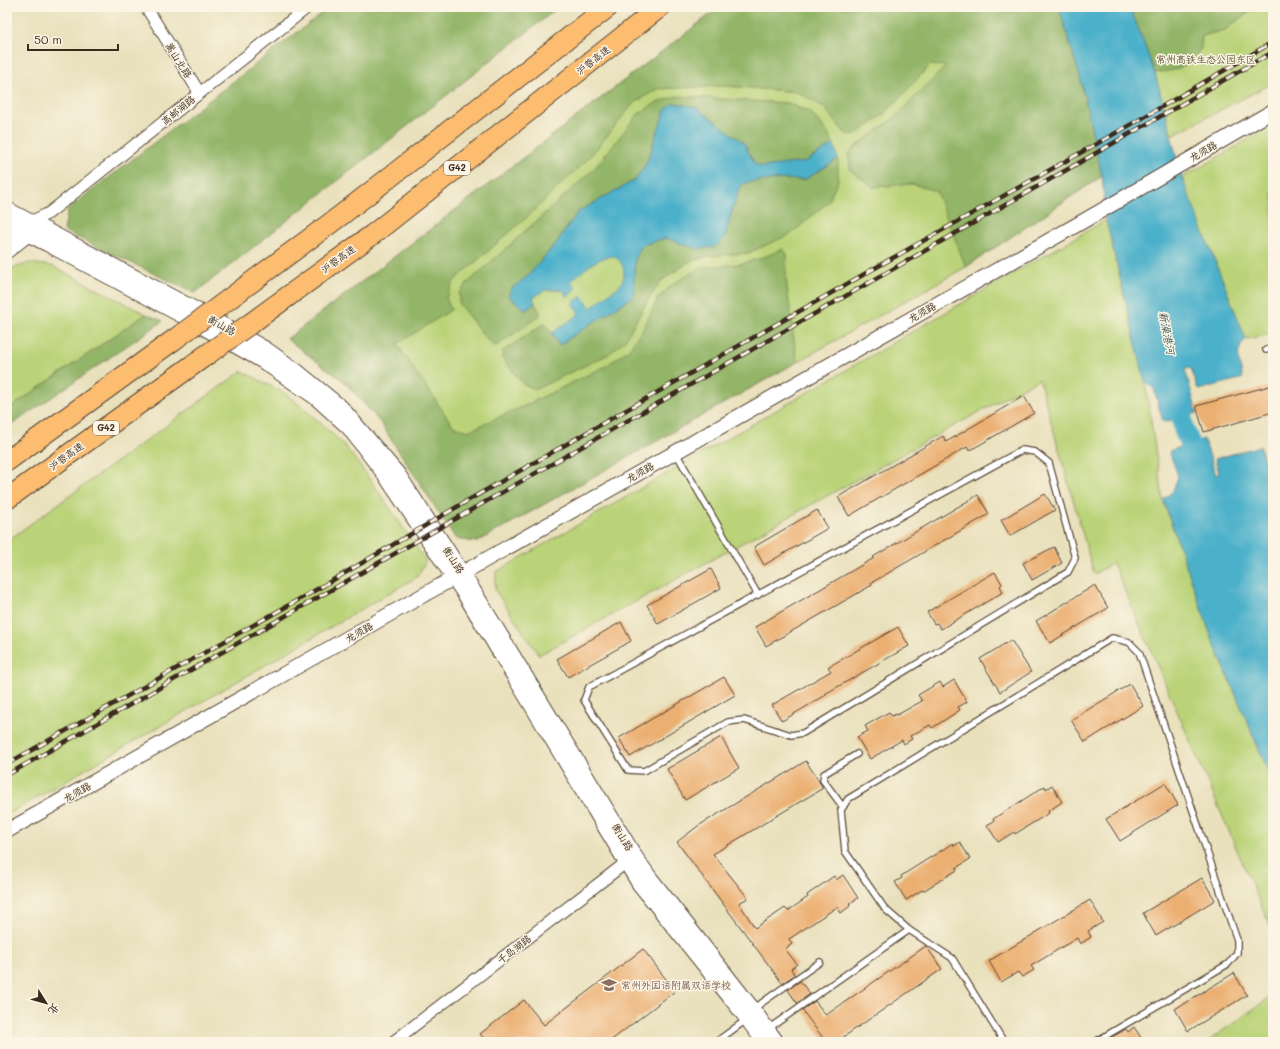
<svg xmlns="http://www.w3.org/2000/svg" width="1280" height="1049" viewBox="0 0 1280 1049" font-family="Mali,'LXGW WenKai TC',sans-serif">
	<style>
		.green { fill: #bad378; stroke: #7a7e4b }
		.forest { fill: #93b568; stroke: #677043 }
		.water { fill: #4bb0ca; stroke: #436d74 }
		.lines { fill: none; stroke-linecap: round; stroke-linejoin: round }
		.river { stroke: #4bb0ca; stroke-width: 21 }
		.building { fill: #ebaf71 }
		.service-casing { stroke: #554536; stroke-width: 8 }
		.minor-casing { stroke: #554536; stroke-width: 13 }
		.tertiary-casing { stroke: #554536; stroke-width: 16 }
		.motorway-casing { stroke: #554536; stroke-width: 22 }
		.service { stroke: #fff; stroke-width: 5.5 }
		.minor { stroke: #fff; stroke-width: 11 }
		.tertiary { stroke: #fff; stroke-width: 14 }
		.motorway { stroke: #fcbd6f; stroke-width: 20 }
		.rail-casing { stroke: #3b2a1e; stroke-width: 4.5 }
		.rail { stroke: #fcf5e5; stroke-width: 3; stroke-dasharray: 9; stroke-linecap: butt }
		.motorway-bridge-casing { stroke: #554536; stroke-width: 22; stroke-linecap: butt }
		.motorway-bridge { stroke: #fcbd6f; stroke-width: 20 }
		.labels { text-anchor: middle; stroke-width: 3; stroke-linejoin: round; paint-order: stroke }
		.shield { fill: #fcf5e5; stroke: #75675a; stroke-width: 1 }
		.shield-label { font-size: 9px; font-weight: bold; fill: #3b2a1e }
		.park-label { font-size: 10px; fill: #5b5434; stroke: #fcf5e5 }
		.street-label { font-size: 10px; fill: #3b2a1e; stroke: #fcf5e5 }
		.education-label { font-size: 10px; fill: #785e54; stroke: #fcf5e5; text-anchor: start }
		.water-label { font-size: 11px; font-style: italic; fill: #41595a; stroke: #fcf5e5 }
	</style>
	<rect width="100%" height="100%" fill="#fcf5e5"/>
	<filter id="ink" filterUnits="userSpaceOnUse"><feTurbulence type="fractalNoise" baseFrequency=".025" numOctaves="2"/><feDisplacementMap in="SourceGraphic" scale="8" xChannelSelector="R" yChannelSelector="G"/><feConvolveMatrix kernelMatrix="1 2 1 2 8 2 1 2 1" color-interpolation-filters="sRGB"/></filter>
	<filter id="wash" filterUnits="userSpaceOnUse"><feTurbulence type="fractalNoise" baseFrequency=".012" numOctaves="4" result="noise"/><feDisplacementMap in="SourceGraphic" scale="16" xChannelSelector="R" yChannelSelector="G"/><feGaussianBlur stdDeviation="0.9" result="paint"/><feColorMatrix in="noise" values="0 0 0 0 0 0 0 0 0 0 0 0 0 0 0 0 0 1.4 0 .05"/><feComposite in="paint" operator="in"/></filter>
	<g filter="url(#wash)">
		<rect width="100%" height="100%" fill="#e9e0bc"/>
		<g class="green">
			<polygon points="720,7 1059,7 1102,176 966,267 477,542 456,539 380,422 346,383 287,339"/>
			<polygon points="1130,7 1273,7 1273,83 1172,135 1155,73"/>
			<polygon points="1273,125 1273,334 1246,339 1182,178"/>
			<polygon points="1106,220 1145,381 1163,500 1212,639 1273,782 1273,933 1113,563 1094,574 1039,379 539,655 495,590 496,572"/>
			<polygon points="30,263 52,266 146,314 7,410 7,270"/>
			<polygon points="242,371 286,394 315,418 344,445 369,478 426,561 417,577 7,815 7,541"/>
			<polygon points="1273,995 1273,1042 1207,1042"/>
		</g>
		<g class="forest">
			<polygon points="330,7 559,7 195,293 64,231 68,209"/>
			<polygon points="720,7 1059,7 1080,77 1102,176 966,267 936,191 912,184 873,187 850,170 849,154 855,147 894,118 946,66 930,65 886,113 854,136 845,133 824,107 797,92 726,86 657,89 633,104 590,157 527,217 454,281 446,298 451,310 397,344 453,426 468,431 522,407 606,366 628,350 644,327 658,298 673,284 701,267 741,264 761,258 783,249 787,254 786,278 797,362 477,542 456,539 380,422 346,383 287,339"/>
			<polygon points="1130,7 1253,7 1253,9 1225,30 1202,36 1201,49 1187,65 1173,70 1155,73"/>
			<polygon points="677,96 788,103 811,113 825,129 834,144 805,162 762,167 755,164 744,143 696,107 673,103 656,135 647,162 635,180 578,212 557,242 528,276 511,289 526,309 535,303 541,315 496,346 490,343 459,304 459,293 469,282 594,169 638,114 656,103"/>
			<polygon points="838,159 838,181 828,202 791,234 748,253 710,256 690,261 662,280 648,300 625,340 609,354 536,389 523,384 502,358 503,351 545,323 559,345 634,289 635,259 642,245 666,238 698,249 725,238 729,221 740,186 748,182 783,179 804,180"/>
			<polygon points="146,314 163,321 7,428 7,410"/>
		</g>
		<g class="water">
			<path d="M1059,7H1130L1155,73L1182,178L1246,339C1234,352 1239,362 1243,378L1198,390L1191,368L1185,369L1197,413L1163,422L1154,389L1145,381L1106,220L1102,176L1080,77Z"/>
			<path d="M673,103L696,107L744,143L755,164L762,167L805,162L834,144L838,159L804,180L783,179L748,182L740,186L729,221L725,238L715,247L698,249L666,238L642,245L635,259L634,289L632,297L559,345L552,333L579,314L572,303L582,296L591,308C597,302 615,290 620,285C624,280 625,273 623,267C614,240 582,272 571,281L576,289L567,297L563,290H545L533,298L535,303L526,310L508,296L511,289L528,276L557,242L578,212L635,180L647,162L665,110Z"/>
			<polygon points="1204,439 1216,475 1219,473 1215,459 1260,446 1265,464 1273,473 1273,782 1212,639 1163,500 1173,491 1178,476 1169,451"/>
		</g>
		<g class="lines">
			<polyline class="river" points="1177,389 1184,430 1201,470"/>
		</g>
		<g id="blocks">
			<g class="building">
				<polygon points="1273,385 1273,412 1204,432 1196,406"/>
				<polygon points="1024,396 1034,413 969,451 967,447 849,516 838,497 943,436 946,442"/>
				<polygon points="1045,494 1055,510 1010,536 1001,520"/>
				<polygon points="978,495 989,514 871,583 872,585 766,646 755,627 874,558 873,557"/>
				<polygon points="817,510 828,528 764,565 754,547"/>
				<polygon points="1054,547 1062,563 1032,580 1023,563"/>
				<polygon points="711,569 721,588 658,624 647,605"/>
				<polygon points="995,572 1002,584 1000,586 1003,592 941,629 937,623 934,624 927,612"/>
				<polygon points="1095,585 1108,608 1050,643 1036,621"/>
				<polygon points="621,622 631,641 568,677 557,659"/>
				<polygon points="898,627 909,646 825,694 826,695 782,721 772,705 831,671 828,667"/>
				<polygon points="1011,640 1031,672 1000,692 980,659"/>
				<polygon points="724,677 735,695 630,757 619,738"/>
				<polygon points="954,680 967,702 958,707 960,710 932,728 930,725 910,736 912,739 904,744 902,740 870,759 857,737 868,731 865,726 889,712 892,716 896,714 897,715 922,701 918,695 940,682 943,687"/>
				<polygon points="1130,684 1143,706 1085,742 1071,720"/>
				<polygon points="721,737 739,768 685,800 667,769"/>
				<polygon points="806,761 823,788 713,854 748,898 739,903 755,928 785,908 788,911 808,897 807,895 834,876 836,880 843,875 858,898 849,904 850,906 841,913 837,907 789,939 792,944 785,949 797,964 791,969 795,975 782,983 677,842 698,826"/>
				<polygon points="1165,783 1178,805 1120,841 1106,819"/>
				<polygon points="1052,785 1062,802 1048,811 1049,813 1015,834 1014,832 998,842 987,825 994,821 993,819 1045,786 1046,789"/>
				<polygon points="960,842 970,859 956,868 957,870 923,891 922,890 906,900 895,882 902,878 901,876 953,843 954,846"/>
				<polygon points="1202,878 1215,900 1156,936 1143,913"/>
				<polygon points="1090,900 1103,922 1088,931 1091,937 1080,944 1077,938 1031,966 1034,970 1022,977 1018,972 1001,982 989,961"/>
				<polygon points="926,946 942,969 842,1038 844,1042 826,1042 802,1010 815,1001 826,1015"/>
				<polygon points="643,949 675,991 609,1042 487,1042 480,1034 524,1000 544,1025"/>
				<polygon points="1234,973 1247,995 1188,1031 1175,1009"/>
				<polygon points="800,981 810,994 797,1003 788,990"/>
				<polygon points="1134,1027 1144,1042 1104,1042 1126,1029 1128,1032"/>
			</g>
		</g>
	</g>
	<g filter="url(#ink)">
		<use href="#blocks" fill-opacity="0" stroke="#554536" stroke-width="1"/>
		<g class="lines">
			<g class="service-casing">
				<g id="service">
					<polyline points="1266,350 1273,348"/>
					<polygon points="1022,450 1035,452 1049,463 1075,558 1068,572 803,733 791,735 744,720 728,722 644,771 628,770 584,700 589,687"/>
					<polyline points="676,453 758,595"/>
					<polyline points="843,807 823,780 824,774 857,754"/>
					<polyline points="753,1009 820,962"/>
					<polyline points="768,1029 909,930"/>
					<polyline points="716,1042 746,1020"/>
					<polyline points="1004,1042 952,958 909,930 885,909 845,851 841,810 848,799 1112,638 1129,642 1139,652 1237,940 1237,953 1228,964 1095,1042"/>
				</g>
			</g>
			<g class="minor-casing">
				<g id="minor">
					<polyline points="146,7 199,92"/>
					<polyline points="7,241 30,222 49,213 308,7"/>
					<polyline points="7,253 35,231"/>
					<polyline points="393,1042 632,858"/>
				</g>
			</g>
			<g class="tertiary-casing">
				<g id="tertiary">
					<polyline points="7,209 197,310 266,349 297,371 342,408 399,475 472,588 635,856 649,876 753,1009 777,1042"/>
					<polyline points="7,224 47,244 188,319 262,361 316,398 348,427 384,474 463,592 639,884 743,1014 764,1042"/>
					<polyline points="7,831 1087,219 1273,111"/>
				</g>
			</g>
			<g class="motorway-casing">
				<g id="motorway">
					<polyline points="221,305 340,216 608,7"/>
					<polyline points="250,324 372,235 660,7"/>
					<polyline points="7,461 175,339"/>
					<polyline points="7,499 205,356"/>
				</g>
			</g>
			<use href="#service" class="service"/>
			<use href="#minor" class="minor"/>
			<use href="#tertiary" class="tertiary"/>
			<use href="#motorway" class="motorway"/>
			<g class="rail-casing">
				<g id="rail">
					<polyline points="7,764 328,583 467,501 882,264 1139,120 1273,42"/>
					<polyline points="7,775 1273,52"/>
				</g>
			</g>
			<use href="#rail" class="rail"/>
			<g class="motorway-bridge-casing">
				<g id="motorway-bridge">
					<polyline points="175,339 221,305"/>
					<polyline points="205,356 250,324"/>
				</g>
			</g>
			<use href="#motorway-bridge" class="motorway-bridge"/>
		</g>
	</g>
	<defs>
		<g id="school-bare" transform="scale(1.2)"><path d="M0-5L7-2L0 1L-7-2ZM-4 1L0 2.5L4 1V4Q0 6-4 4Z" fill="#8d6e63" stroke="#fcf5e5" stroke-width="2.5" paint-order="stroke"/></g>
	</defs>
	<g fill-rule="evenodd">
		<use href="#school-bare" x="609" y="985"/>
	</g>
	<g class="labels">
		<g class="shield">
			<rect x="444" y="161" width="26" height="14" rx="3"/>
			<rect x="93" y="421" width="26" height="14" rx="3"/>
		</g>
		<g class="shield-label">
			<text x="457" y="171">G42</text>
			<text x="106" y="431">G42</text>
		</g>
		<g class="park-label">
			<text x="1206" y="63">常州高铁生态公园东区</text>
		</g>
		<g class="street-label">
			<text transform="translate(179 60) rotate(58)" y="4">嵩山北路</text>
			<text transform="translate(593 60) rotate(-38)" y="4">沪蓉高速</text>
			<text transform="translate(178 110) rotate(-39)" y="4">高邮湖路</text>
			<text transform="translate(1203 151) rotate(-30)" y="4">龙须路</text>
			<text transform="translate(338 259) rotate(-36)" y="4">沪蓉高速</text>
			<text transform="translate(922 312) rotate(-30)" y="4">龙须路</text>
			<text transform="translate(222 325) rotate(30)" y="4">衡山路</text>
			<text transform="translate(66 456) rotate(-36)" y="4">沪蓉高速</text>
			<text transform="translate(640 472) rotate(-30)" y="4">龙须路</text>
			<text transform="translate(454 560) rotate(57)" y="4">衡山路</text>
			<text transform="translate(359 632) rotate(-30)" y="4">龙须路</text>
			<text transform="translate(77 792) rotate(-30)" y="4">龙须路</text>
			<text transform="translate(623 837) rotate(59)" y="4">衡山路</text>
			<text transform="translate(514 949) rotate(-38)" y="4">千岛湖路</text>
		</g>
		<g class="education-label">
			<text x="621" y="989">常州外国语附属双语学校</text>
		</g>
		<g class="water-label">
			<text transform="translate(1167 333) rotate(79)" y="4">新澡港河</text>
		</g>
	</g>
	<rect width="1280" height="1049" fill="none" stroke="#fcf5e5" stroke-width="24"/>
	<g transform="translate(46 1003) rotate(127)" stroke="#fcf5e5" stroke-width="3" paint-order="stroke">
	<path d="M0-3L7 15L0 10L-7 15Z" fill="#3b2a1e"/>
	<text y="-6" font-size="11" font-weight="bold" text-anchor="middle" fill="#3b2a1e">北</text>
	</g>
	<path d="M28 44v6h90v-6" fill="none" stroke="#3b2a1e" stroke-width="2"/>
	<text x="34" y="44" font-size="12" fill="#3b2a1e" stroke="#fcf5e5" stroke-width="3" paint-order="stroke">50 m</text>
</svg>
